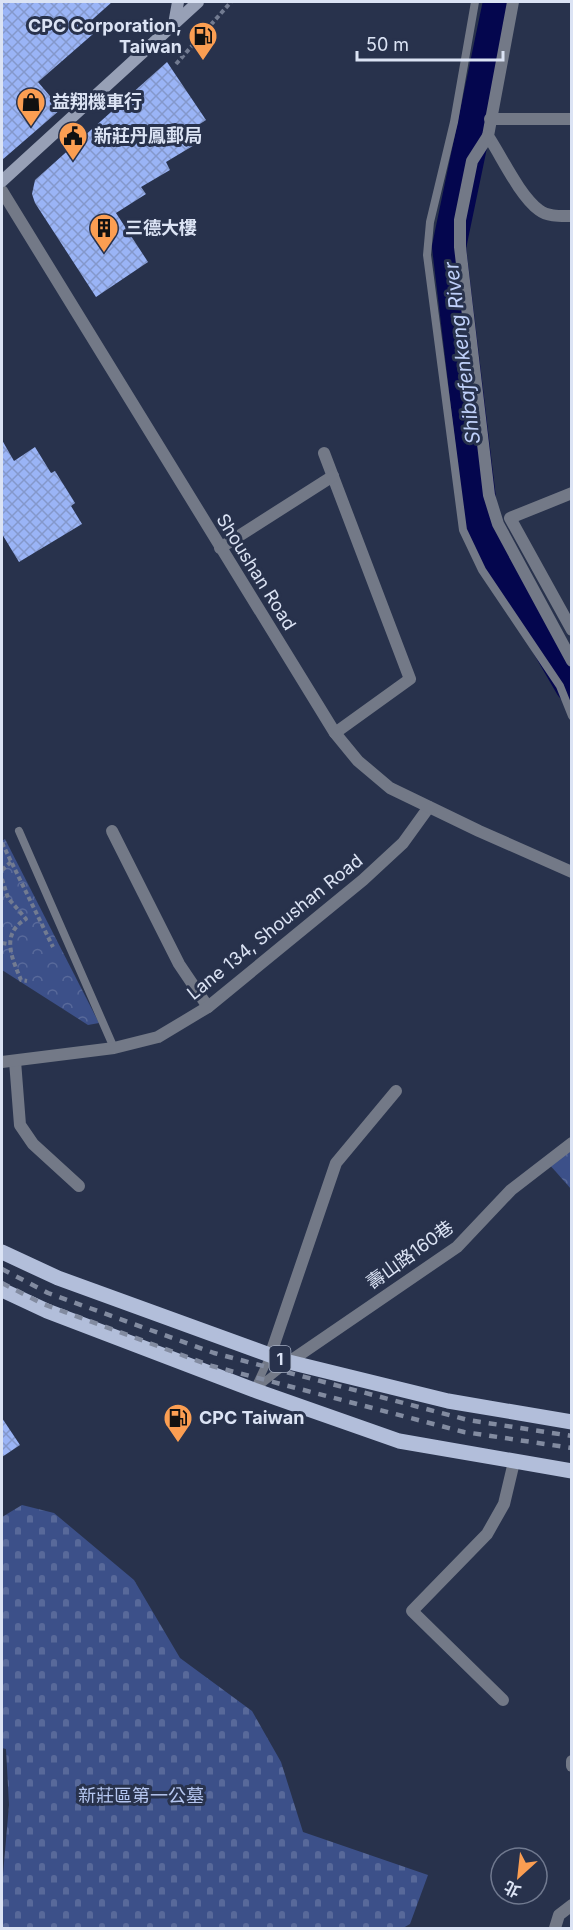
<svg xmlns="http://www.w3.org/2000/svg" width="573" height="1930" viewBox="0 0 573 1930" font-family="Inter,'Noto Sans TC',sans-serif">
	<style>
		.cemetery { fill: url(#cemetery-stones) }
		.park { fill: url(#park-crowns) }
		.lines { fill: none; stroke-linecap: round; stroke-linejoin: round }
		.river { stroke: #04064e; stroke-width: 34 }
		.building { fill: url(#building-cross-hatch) }
		.path { stroke: #727b91; stroke-width: 4; stroke-dasharray: 4.5 3; stroke-linecap: butt }
		.service { stroke: #737987; stroke-width: 8 }
		.minor { stroke: #737987; stroke-width: 12 }
		.tertiary { stroke: #737987; stroke-width: 12 }
		.secondary { stroke: #97a0b6; stroke-width: 12 }
		.primary { stroke: #b2beda; stroke-width: 15 }
		.rail { stroke: #828ba0; stroke-width: 4.5; stroke-dasharray: 8 8; stroke-linecap: butt }
		.labels { text-anchor: middle; stroke-width: 6; stroke-linejoin: round; paint-order: stroke }
		.shield { fill: #28324c; stroke: #a5aec2; stroke-width: 1.5 }
		.shield-label { font-size: 16px; font-weight: bold; fill: #dbe3f4 }
		.poi-label { font-size: 18px; font-weight: bold; fill: #dbe3f4; stroke: #28324c; text-anchor: start }
		.street-label { font-size: 18px; fill: #dbe3f4; stroke: #28324c }
		.park-label { font-size: 18px; fill: #b5c6f0; stroke: #28324c }
		.water-label { font-size: 20px; font-style: italic; fill: #bfd0fa; stroke: #28324c }
	</style>
	<defs>
		<pattern id="cemetery-stones" width="16" height="16" patternUnits="userSpaceOnUse" patternTransform="scale(1.5)"><rect width="16" height="16" fill="#3c5089"/><path d="M2 7V4a2 2 0 0 1 4 0v3zM10 15v-3a2 2 0 0 1 4 0v3z" fill="#58699a"/></pattern>
		<pattern id="park-crowns" width="20" height="18" patternUnits="userSpaceOnUse" patternTransform="scale(1.5)"><rect width="20" height="18" fill="#3c5089"/><path d="M2 6a3 3 0 1 1 6 0M12 15a3 3 0 1 1 6 0" fill="none" stroke="#58699a"/></pattern>
		<pattern id="building-cross-hatch" width="8" height="8" patternUnits="userSpaceOnUse" patternTransform="scale(1.5)"><rect width="8" height="8" fill="#9ab4f6"/><path d="M0 0l8 8M0 8l8-8" fill="none" stroke="#8498cb"/></pattern>
	</defs>
	<rect width="100%" height="100%" fill="#28324c"/>
	<polygon class="cemetery" points="22,1505 54,1513 134,1580 180,1658 252,1711 281,1762 303,1832 428,1875 410,1924 403,1928 2,1928 2,1886 9,1805 6,1749 2,1748 2,1517"/>
	<g class="park">
		<polygon points="5,839 99,1023 88,1025 2,970 2,841"/>
		<polygon points="571,1150 571,1189 549,1164"/>
	</g>
	<g class="lines">
		<polyline class="river" points="500,2 449,247 483,532 572,686"/>
	</g>
	<g class="building">
		<polygon points="2,2 112,2 85,26 93,34 38,82 61,109 2,160"/>
		<polygon points="167,62 206,120 189,131 196,144 166,162 170,170 141,187 146,194 116,213 148,262 96,297 35,203 32,194 35,180"/>
		<polygon points="2,440 14,461 35,447 51,473 55,471 75,503 71,506 82,524 19,562 2,534"/>
		<polygon points="2,1418 20,1445 2,1457"/>
	</g>
	<g class="lines">
		<g class="path">
			<polyline points="176,64 231,2"/>
			<polyline points="2,843 53,947"/>
			<polyline points="2,870 11,862"/>
			<path d="M2,879L8,898L26,919C0,934 12,958 21,980L27,981"/>
			<polyline points="2,943 8,944"/>
		</g>
		<g class="service">
			<polyline points="475,2 454,122 430,222 427,255 463,530 482,570 560,686 572,716"/>
			<polyline points="19,831 114,1048"/>
			<polyline points="270,1356 254,1390 289,1362"/>
		</g>
		<g class="minor">
			<path d="M513,2L488,136C502,157 519,195 539,210C548,217 561,216 572,216"/>
			<polyline points="490,119 572,119"/>
			<polyline points="488,136 472,161 460,220 460,247 489,495 498,524 572,661"/>
			<polyline points="324,453 410,679 335,733"/>
			<polyline points="572,493 510,518 572,630"/>
			<polyline points="220,548 333,476"/>
			<polyline points="112,831 179,964 208,1007"/>
			<polyline points="15,1061 20,1125 33,1144 79,1186"/>
			<polyline points="2,1062 114,1048 158,1037 208,1007 363,880 403,843 429,807"/>
			<polyline points="270,1356 336,1163 396,1091"/>
			<polyline points="289,1362 457,1247 511,1190 572,1143"/>
			<polyline points="503,1700 412,1611 487,1534 504,1504 514,1462"/>
			<polyline points="572,1761 572,1766"/>
			<polyline points="555,1928 559,1915 572,1905"/>
		</g>
		<polyline class="tertiary" points="2,191 335,733 358,761 390,788 479,831 572,872"/>
		<g class="secondary">
			<polyline points="174,24 178,2"/>
			<polyline points="2,181 198,2"/>
		</g>
		<g class="primary">
			<polyline points="2,1252 58,1278 289,1362 448,1401 572,1422"/>
			<polyline points="2,1290 47,1311 254,1390 399,1441 572,1471"/>
		</g>
		<g class="rail">
			<polyline points="2,1269 48,1293 214,1353 468,1420 572,1436"/>
			<polyline points="2,1283 43,1304 212,1366 464,1432 572,1448"/>
		</g>
	</g>
	<defs>
		<g id="fuel-pin" transform="scale(1.5)"><path d="M0 17L-7.5 6A9.5 9.5 0 1 1 7.5 6Z" fill="#fb9e52" stroke="#28324c"/><path d="M-5.5-6h7V0h2V4h1.3V-2.5L3-4.5l.8-.8L6-3V5H2.5V1h-1V6h-7ZM-4.2-4.7v3.2H.2V-4.7Z" fill="#111"/></g>
		<g id="shop-pin" transform="scale(1.5)"><path d="M0 17L-7.5 6A9.5 9.5 0 1 1 7.5 6Z" fill="#fb9e52" stroke="#28324c"/><path d="M-5-2.5h2.3a2.7 3.5 0 0 1 5.4 0H5L5.5 6h-11ZM-1.5-2.5h3a1.5 2.3 0 0 0-3 0Z" fill="#111"/></g>
		<g id="civic-pin" transform="scale(1.5)"><path d="M0 17L-7.5 6A9.5 9.5 0 1 1 7.5 6Z" fill="#fb9e52" stroke="#28324c"/><path d="M-.6-6.5H3V-4.5H.6V-3L4-1V1h2V6H-6V1h2V-1L-.6-3ZM-1.2 2.5V6h2.4V2.5Z" fill="#111"/></g>
		<g id="building-pin" transform="scale(1.5)"><path d="M0 17L-7.5 6A9.5 9.5 0 1 1 7.5 6Z" fill="#fb9e52" stroke="#28324c"/><path d="M-4-6H4V6H1V3H-1V6H-4ZM-2.5-4.3h1.7v1.8h-1.7ZM.8-4.3h1.7v1.8H.8ZM-2.5-1h1.7V.8h-1.7ZM.8-1h1.7V.8H.8Z" fill="#111"/></g>
	</defs>
	<g fill-rule="evenodd">
		<use href="#fuel-pin" x="203" y="36"/>
		<use href="#shop-pin" x="31" y="102"/>
		<use href="#civic-pin" x="73" y="136"/>
		<use href="#building-pin" x="104" y="228"/>
		<use href="#fuel-pin" x="178" y="1418"/>
	</g>
	<g class="labels">
		<rect class="shield" x="269.5" y="1346" width="21" height="26" rx="4.5"/>
		<g class="shield-label">
			<text x="280" y="1365">1</text>
		</g>
		<g class="poi-label">
			<text x="182" y="32" text-anchor="end">CPC Corporation,<tspan x="182" dy="21">Taiwan</tspan></text>
			<text x="52" y="108">益翔機車行</text>
			<text x="94" y="142">新莊丹鳳郵局</text>
			<text x="125" y="234">三德大樓</text>
			<text x="199" y="1424">CPC Taiwan</text>
		</g>
		<g class="street-label">
			<text transform="translate(256 572) rotate(58)" y="6">Shoushan Road</text>
			<text transform="translate(275 927) rotate(-39)" y="6">Lane 134, Shoushan Road</text>
			<text transform="translate(410 1255) rotate(-36)" y="6">壽山路160巷</text>
		</g>
		<g class="park-label">
			<text x="141" y="1802">新莊區第一公墓</text>
		</g>
		<g class="water-label">
			<text transform="translate(462 353) rotate(-97)" y="7">Shibafenkeng River</text>
		</g>
	</g>
	<rect width="573" height="1930" fill="none" stroke="#dbe3f4" stroke-width="6"/>
	<g transform="translate(519 1876) rotate(207)"><circle r="28" fill="#28324c" stroke="#70798f" stroke-width="1.5"/>
	<path d="M0-4.5L10 22L0 15L-10 22Z" fill="#fb9e52"/>
	<text y="-9" font-size="16" font-weight="bold" text-anchor="middle" fill="#dbe3f4">北</text>
	</g>
	<path d="M357 51v9h146v-9" fill="none" stroke="#dbe3f4" stroke-width="3"/>
	<text x="366" y="51" font-size="18" fill="#dbe3f4" stroke="#28324c" stroke-width="4.5" paint-order="stroke">50 m</text>
</svg>
